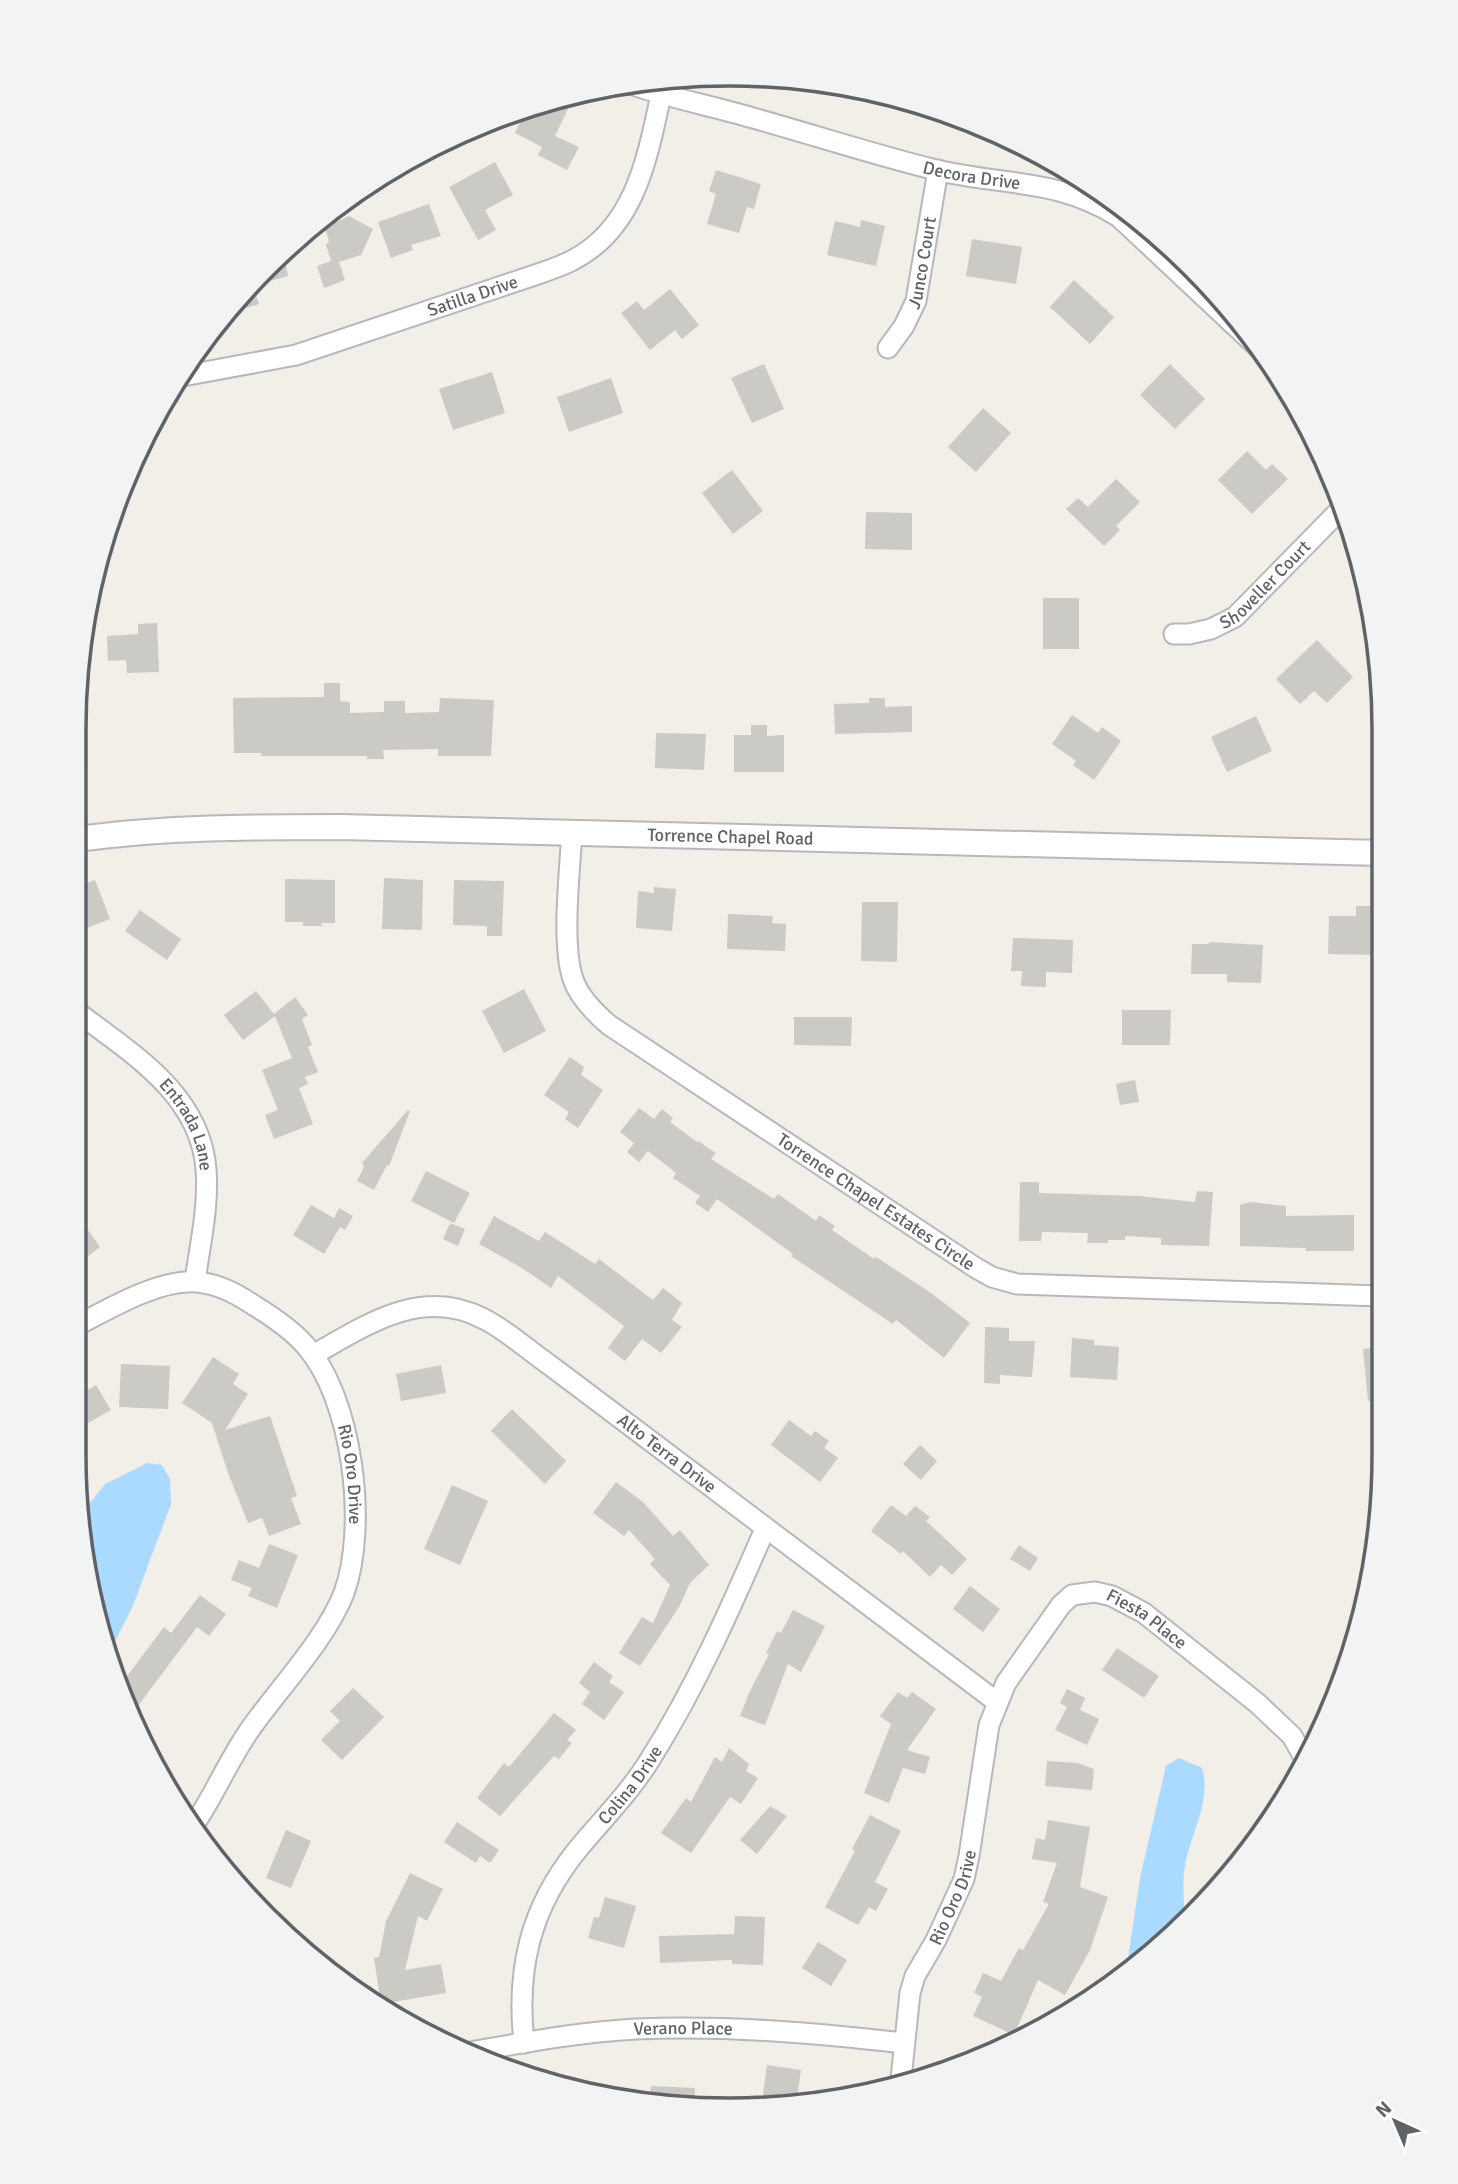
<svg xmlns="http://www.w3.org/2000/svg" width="1458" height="2184" viewBox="0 0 1458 2184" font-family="Signika,sans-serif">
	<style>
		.water { fill: #aadaff }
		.building { fill: #cccac5 }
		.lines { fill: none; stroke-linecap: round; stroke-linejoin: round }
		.minor-casing { stroke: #b5b8bc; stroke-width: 23 }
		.tertiary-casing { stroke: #b5b8bc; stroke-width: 28 }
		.minor { stroke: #fff; stroke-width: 19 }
		.tertiary { stroke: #fff; stroke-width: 24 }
		.labels { text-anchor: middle; stroke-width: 7; stroke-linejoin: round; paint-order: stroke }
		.street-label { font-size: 18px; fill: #5f6368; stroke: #fff }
		.rim { fill: none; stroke: #5f6368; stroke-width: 3.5 }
	</style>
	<rect width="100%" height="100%" fill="#f1efe8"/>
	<g class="water">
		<polygon points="147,1463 162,1465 170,1479 171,1504 132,1608 107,1657 83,1512 105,1484"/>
		<path d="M1179,1758L1202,1768C1212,1801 1190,1834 1185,1866C1182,1880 1184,1896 1184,1910L1187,1916L1127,1965L1140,1878L1166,1766Z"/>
	</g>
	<g class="building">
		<polygon points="552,99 569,107 555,136 579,147 567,170 538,155 542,147 515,133 527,108"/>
		<polygon points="495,162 513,195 485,210 496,230 478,240 449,187"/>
		<polygon points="716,170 761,184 754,209 747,207 739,233 707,224 716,194 709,191"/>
		<polygon points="429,204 441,236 411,245 413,250 391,258 378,222"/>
		<polygon points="349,216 373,229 361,255 339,262 345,280 324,288 317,266 331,261 326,245 329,241 325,228"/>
		<polygon points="861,220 885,226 876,266 827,255 835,221 860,227"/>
		<polygon points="972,239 1022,247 1016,284 966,276"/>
		<polygon points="283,253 288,276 253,286 259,304 225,314 236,297"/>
		<polygon points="1074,280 1114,317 1090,344 1050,307"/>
		<polygon points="670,289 699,325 682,339 675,330 650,350 621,313 637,301 644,310"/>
		<polygon points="764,364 784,409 752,423 731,378"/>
		<polygon points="1170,364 1205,399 1175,429 1140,395"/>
		<polygon points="492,372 505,413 453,430 439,389"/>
		<polygon points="611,378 623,413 569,432 557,397"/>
		<polygon points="983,408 1011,433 976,472 948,447"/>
		<polygon points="1247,451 1266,470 1272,464 1288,479 1252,514 1218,480"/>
		<polygon points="732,470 763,511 733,534 702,493"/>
		<polygon points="1116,479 1140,502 1116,526 1120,530 1104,546 1066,509 1078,498 1088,507"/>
		<polygon points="866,512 912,513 912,550 865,549"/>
		<rect x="1043" y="598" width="36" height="51"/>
		<polygon points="157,623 159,672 127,673 126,660 108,661 107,636 138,634 138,624"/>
		<polygon points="1317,640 1353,677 1327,703 1314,691 1300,704 1276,679"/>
		<polygon points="324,683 340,683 340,701 350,702 350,713 384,712 384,701 405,701 405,713 439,712 440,698 494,700 491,756 438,756 438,749 383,750 384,759 367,759 367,756 261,756 262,753 234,753 233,698 324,697"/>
		<polygon points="869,698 885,698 885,707 912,706 912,732 835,734 834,704 869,703"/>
		<polygon points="1072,715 1098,733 1102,727 1121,741 1094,780 1073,765 1076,761 1052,744"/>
		<polygon points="1256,716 1272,751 1227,772 1211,737"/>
		<polygon points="751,725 767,725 767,736 784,735 784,772 734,772 734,735 751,735"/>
		<polygon points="656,733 706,734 704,770 655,768"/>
		<polygon points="384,878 423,880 422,930 382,929"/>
		<polygon points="285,879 335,880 335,923 321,923 322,926 303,926 303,922 285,922"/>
		<polygon points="95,880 110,919 84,929 77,910 77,887"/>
		<polygon points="454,880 504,881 502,936 487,936 487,926 453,925"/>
		<polygon points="654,887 676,889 672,931 636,928 638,891 654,893"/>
		<polygon points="862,902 898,902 897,962 861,961"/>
		<polygon points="1356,906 1377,906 1377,955 1328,954 1329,916 1356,916"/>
		<polygon points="140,910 181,939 167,960 125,931"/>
		<polygon points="728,914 773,916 772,923 786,924 785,951 727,949"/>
		<polygon points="1013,938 1073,940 1072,973 1046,972 1046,987 1021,986 1022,971 1011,971"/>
		<polygon points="1209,942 1263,945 1261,983 1227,982 1227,974 1191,974 1192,944 1209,944"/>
		<polygon points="524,989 546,1031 504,1053 482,1011"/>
		<polygon points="256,991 274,1014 295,997 308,1015 302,1019 312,1045 308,1047 318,1072 305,1077 308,1084 299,1088 313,1124 274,1139 265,1115 278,1110 262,1070 292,1058 275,1016 243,1040 224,1015"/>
		<polygon points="1122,1010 1171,1010 1170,1045 1122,1045"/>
		<polygon points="794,1017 852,1017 851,1046 794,1045"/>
		<polygon points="570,1057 584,1067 581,1075 603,1090 578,1128 565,1119 569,1112 544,1095"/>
		<polygon points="1135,1080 1139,1102 1120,1105 1116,1084"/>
		<polygon points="639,1108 654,1119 662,1109 673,1118 670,1122 697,1142 698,1141 716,1153 711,1159 774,1199 778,1194 816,1221 819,1215 835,1226 832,1230 874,1259 876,1257 931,1293 970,1323 944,1358 896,1320 893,1324 791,1256 793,1254 717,1199 708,1212 695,1203 700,1196 673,1178 676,1173 648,1151 639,1162 627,1152 634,1143 620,1132"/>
		<polygon points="408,1110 410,1111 389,1166 387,1165 374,1190 357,1181 364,1167 362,1163"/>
		<polygon points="426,1171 470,1193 454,1223 411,1201"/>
		<polygon points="1020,1182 1039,1182 1039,1193 1139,1196 1195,1202 1197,1191 1213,1192 1209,1246 1161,1245 1161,1238 1125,1236 1125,1240 1108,1240 1108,1243 1087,1243 1088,1233 1042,1232 1041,1241 1019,1241"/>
		<polygon points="1250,1202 1286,1206 1286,1216 1354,1215 1354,1251 1306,1251 1306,1248 1240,1246 1240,1205"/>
		<polygon points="311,1205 334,1218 339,1208 353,1216 345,1230 340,1227 324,1254 293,1235"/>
		<polygon points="75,1212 100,1247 75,1266"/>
		<polygon points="494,1216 539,1241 545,1232 595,1264 599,1259 653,1300 663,1288 682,1303 672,1320 682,1327 661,1353 642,1339 625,1361 608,1348 624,1326 558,1276 551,1288 522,1268 479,1244"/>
		<polygon points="450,1223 465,1229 458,1246 443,1239"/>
		<polygon points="985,1327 1009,1328 1009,1341 1035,1341 1032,1377 1000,1375 1000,1384 984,1383"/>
		<polygon points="1072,1338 1094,1340 1094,1345 1119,1347 1117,1380 1070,1377"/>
		<polygon points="1380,1347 1380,1400 1368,1401 1363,1349"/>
		<polygon points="213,1357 239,1374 233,1384 248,1394 225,1430 270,1416 297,1496 291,1498 301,1524 269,1536 262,1518 248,1523 228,1473 212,1423 182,1403"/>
		<polygon points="121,1364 170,1366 168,1409 119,1407"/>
		<polygon points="441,1365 446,1393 401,1401 396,1374"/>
		<polygon points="96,1385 111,1410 74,1431 74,1398"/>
		<polygon points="512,1409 566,1461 545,1484 491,1431"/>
		<polygon points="789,1420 811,1436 815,1431 829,1441 824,1448 838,1458 820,1482 771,1445"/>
		<polygon points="920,1445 937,1461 921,1480 903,1464"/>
		<polygon points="616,1482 643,1502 673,1536 680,1530 709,1565 690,1583 679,1607 640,1666 619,1653 642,1617 653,1623 670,1585 650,1564 655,1559 629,1530 624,1536 593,1513"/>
		<polygon points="452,1485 488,1501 460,1565 424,1549"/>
		<polygon points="891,1505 906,1516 915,1506 930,1517 926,1521 967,1559 952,1575 941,1565 930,1577 903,1551 901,1554 871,1531"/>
		<polygon points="269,1544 298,1555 277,1608 248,1596 252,1588 231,1580 239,1560 259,1568"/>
		<polygon points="1019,1545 1038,1558 1030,1571 1010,1559"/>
		<polygon points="970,1586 1000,1609 983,1632 953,1609"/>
		<polygon points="200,1595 226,1614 209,1636 197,1627 132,1714 119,1687 164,1627 171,1633"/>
		<polygon points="793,1610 825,1626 801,1672 788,1664 765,1725 740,1716 749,1693 769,1654 766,1653 777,1631 781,1633"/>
		<polygon points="1117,1648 1159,1676 1144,1698 1102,1670"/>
		<polygon points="594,1662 613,1676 609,1682 624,1692 604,1720 582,1704 590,1692 579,1683"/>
		<polygon points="353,1688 384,1717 342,1760 321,1740 340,1721 330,1711"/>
		<polygon points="1067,1689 1085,1698 1080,1710 1099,1719 1087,1745 1055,1730 1067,1707 1060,1703"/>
		<polygon points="898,1692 907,1698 912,1692 936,1709 907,1750 930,1757 925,1774 903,1768 889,1803 864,1793 891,1724 880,1716"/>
		<polygon points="554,1713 576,1730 567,1740 572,1743 559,1759 554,1756 500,1816 477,1798 504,1763 509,1767"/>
		<polygon points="729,1748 749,1764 746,1771 758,1778 741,1804 730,1797 691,1853 661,1833 686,1798 691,1802 715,1757 722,1762"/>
		<polygon points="1047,1761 1077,1763 1094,1769 1092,1790 1045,1786"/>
		<polygon points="770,1806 787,1816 757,1854 740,1840"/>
		<polygon points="870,1815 901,1831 875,1882 888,1889 876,1911 869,1907 858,1925 825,1907 855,1851 852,1849"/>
		<polygon points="1048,1820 1090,1827 1080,1887 1108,1897 1090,1950 1065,1995 1038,1980 1014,2035 973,2016 982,1997 974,1993 983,1973 1001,1981 1019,1948 1023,1950 1049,1904 1043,1902 1057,1863 1032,1859 1036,1838 1045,1840"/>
		<polygon points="457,1822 499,1850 490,1863 480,1856 476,1863 444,1842"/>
		<polygon points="286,1830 311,1841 291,1888 266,1878"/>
		<polygon points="410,1873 443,1889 427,1921 418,1916 405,1970 441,1964 446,1993 381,2004 374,1958 379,1957 386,1921"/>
		<polygon points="605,1897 636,1906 624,1948 588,1938 594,1917 599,1918"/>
		<polygon points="735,1916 765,1917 763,1965 732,1964 732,1960 660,1963 659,1936 734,1934"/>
		<polygon points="818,1942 847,1960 831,1986 802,1968"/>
		<polygon points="767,2065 801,2070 797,2098 762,2102"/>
		<polygon points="651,2086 695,2088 694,2108 686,2109 650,2101"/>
	</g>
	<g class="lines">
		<g class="minor-casing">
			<g id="minor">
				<path id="s1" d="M630,84C670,98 712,106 753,118C814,135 875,155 936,170C1004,186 1057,178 1119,217L1263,352"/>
				<path id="s2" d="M888,348L904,326L916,301L938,170"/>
				<path id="s3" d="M183,376L296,355L535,275C547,271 559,267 571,261C635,229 647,159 661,95"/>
				<path id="s4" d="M1174,634H1189L1211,629L1235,617L1343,507"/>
				<path id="s5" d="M572,831C570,870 561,944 573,979C579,997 595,1013 609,1025L976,1268L992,1277L1017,1284L1380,1296"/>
				<path id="s6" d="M77,1012C131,1053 200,1094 206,1169C209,1206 200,1245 195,1281"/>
				<path id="s7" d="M74,1327C107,1310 160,1278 197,1282C219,1284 237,1294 255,1306C273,1317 291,1329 305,1345C353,1398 368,1527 344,1593C326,1639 280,1687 251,1728C229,1759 214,1796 192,1828"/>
				<path id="s8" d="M313,1355C366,1325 422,1286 484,1319C508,1331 529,1351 551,1366L997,1702"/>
				<path id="s9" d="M524,2043C516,1969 530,1908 578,1849C603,1819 631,1791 651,1758C697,1685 731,1607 765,1529"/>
				<path id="s10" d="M465,2053C522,2043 579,2032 636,2029C725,2025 815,2033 904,2043"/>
				<path id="s11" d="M900,2088L910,1993L915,1976L936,1940L964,1879L969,1856L989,1725L1006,1683L1061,1605L1072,1595L1095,1592L1112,1596L1144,1613L1257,1703L1292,1736L1306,1761"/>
			</g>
		</g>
		<g class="tertiary-casing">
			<g id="tertiary">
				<path id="s12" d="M78,839C166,827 253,827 341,827L1382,853"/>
			</g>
		</g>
		<use href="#minor" class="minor"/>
		<use href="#tertiary" class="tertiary"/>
	</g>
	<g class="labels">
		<g class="street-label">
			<text dy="6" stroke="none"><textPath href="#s1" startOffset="354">Decora Drive</textPath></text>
			<text dy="6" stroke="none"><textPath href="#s2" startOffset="94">Junco Court</textPath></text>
			<text dy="6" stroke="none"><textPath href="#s3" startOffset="301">Satilla Drive</textPath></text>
			<text dy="6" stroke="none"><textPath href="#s4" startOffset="108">Shoveller Court</textPath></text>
			<text dy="6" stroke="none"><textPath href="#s12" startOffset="653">Torrence Chapel Road</textPath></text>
			<text dy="6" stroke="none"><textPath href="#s6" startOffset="161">Entrada Lane</textPath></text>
			<text dy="6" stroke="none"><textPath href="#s5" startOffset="528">Torrence Chapel Estates Circle</textPath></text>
			<text dy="6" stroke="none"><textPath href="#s8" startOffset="411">Alto Terra Drive</textPath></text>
			<text dy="6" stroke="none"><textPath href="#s7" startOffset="399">Rio Oro Drive</textPath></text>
			<text dy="6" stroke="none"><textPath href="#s11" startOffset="616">Fiesta Place</textPath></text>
			<text dy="6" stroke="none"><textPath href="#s9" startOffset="290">Colina Drive</textPath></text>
			<text dy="6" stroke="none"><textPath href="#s11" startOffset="201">Rio Oro Drive</textPath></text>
			<text dy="6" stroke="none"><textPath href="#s10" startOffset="220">Verano Place</textPath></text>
		</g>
	</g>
	<path d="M0 0H1458V2184H0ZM729 86H729A643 643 0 0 1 1372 729V1455A643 643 0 0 1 729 2098H729A643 643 0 0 1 86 1455V729A643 643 0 0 1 729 86Z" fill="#f2f3f3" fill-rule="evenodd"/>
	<path class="rim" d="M729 86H729A643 643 0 0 1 1372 729V1455A643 643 0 0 1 729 2098H729A643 643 0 0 1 86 1455V729A643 643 0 0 1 729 86Z"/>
	<g transform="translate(1395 2121) rotate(316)" stroke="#ffffff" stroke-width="5" paint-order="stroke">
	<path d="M0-5L12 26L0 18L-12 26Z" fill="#5f6368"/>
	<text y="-10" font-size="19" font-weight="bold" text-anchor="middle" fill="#5f6368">N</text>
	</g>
</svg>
